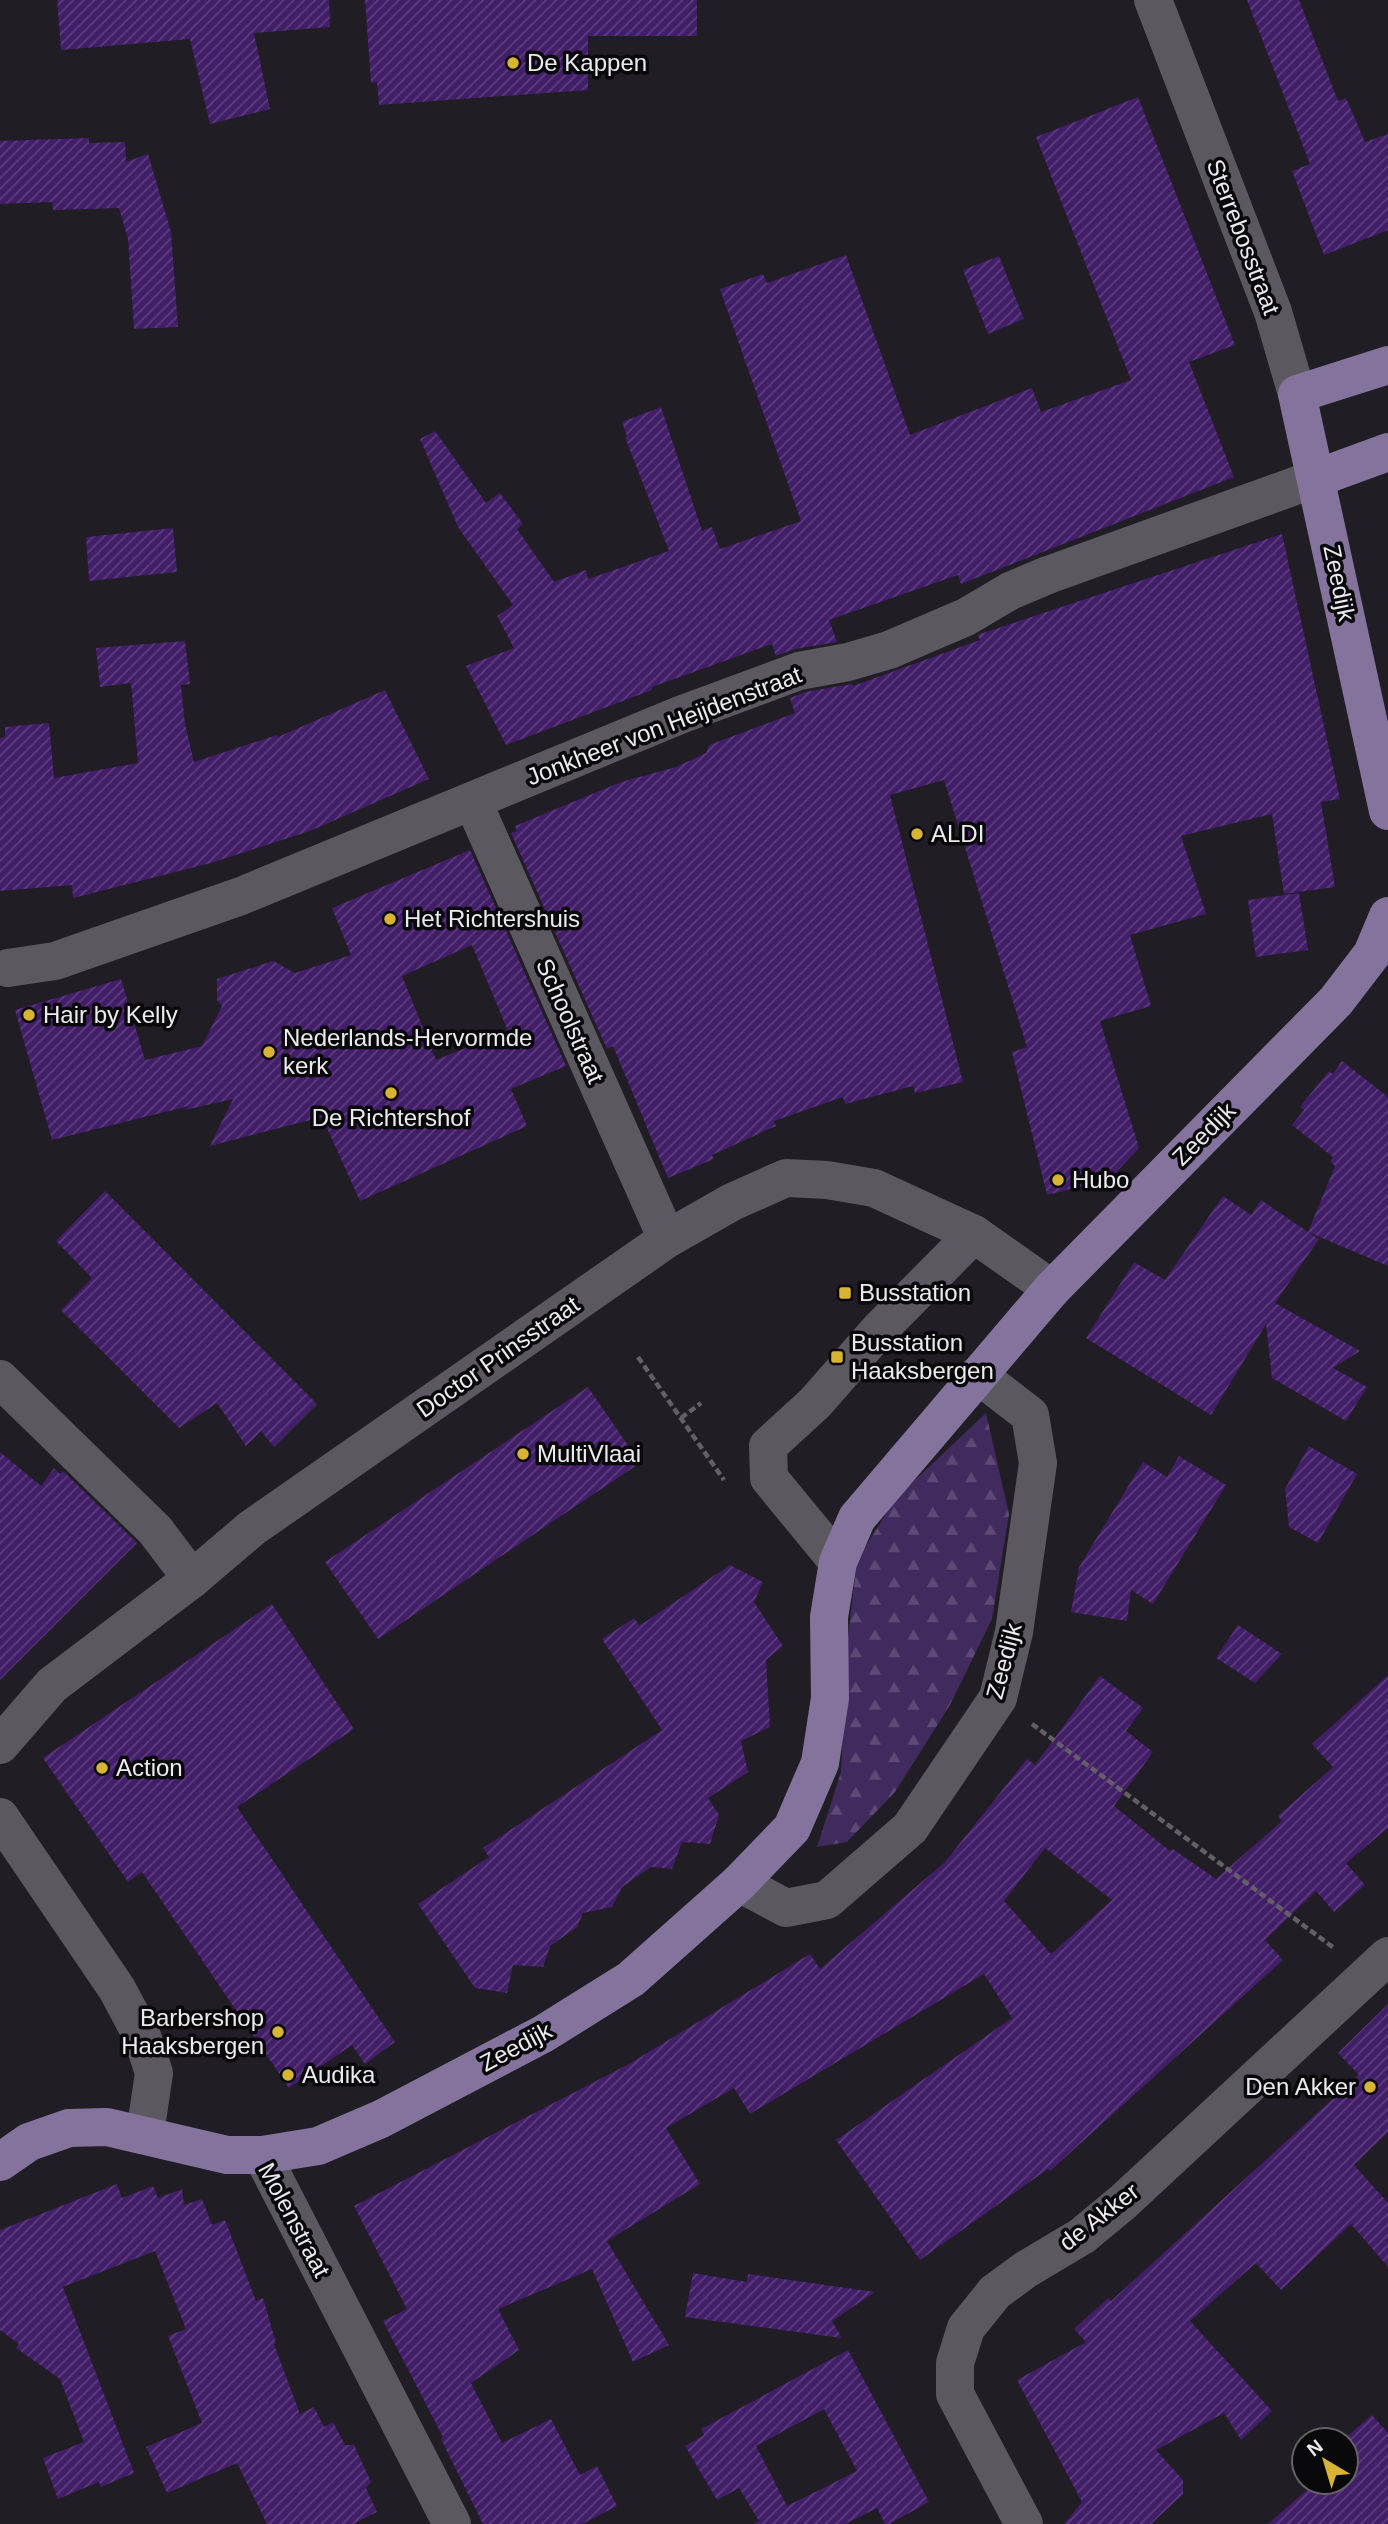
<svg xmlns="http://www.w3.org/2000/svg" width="1388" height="2524" viewBox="0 0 1388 2524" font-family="Helvetica,sans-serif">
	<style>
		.forest { fill: url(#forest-firs) }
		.building { fill: url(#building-hatch); fill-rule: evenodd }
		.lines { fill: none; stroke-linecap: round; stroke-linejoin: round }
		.path { stroke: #625f66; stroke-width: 4.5; stroke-dasharray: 7 3.5; stroke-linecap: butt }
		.minor { stroke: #5b5860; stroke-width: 38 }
		.major { stroke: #84749d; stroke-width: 38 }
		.poi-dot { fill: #d8b434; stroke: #09080b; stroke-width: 2.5 }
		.labels { text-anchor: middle; stroke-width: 7; stroke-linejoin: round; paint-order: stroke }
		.poi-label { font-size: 24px; fill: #eceaef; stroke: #09080b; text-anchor: start }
		.street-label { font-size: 24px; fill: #eceaef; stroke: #09080b }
	</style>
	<defs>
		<pattern id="forest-firs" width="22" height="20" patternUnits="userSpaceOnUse" patternTransform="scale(1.75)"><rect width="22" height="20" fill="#412a5e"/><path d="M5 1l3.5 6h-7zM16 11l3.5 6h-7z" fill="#5d4975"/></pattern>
		<pattern id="building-hatch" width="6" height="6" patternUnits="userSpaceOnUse" patternTransform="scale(1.75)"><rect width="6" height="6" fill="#421d68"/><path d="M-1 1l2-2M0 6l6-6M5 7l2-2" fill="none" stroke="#5d3e7e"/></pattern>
	</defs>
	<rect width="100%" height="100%" fill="#201d24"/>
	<polygon class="forest" points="986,1413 1009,1514 992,1619 950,1705 895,1792 847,1842 817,1847 841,1772 848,1637 857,1560 896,1498"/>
	<g class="building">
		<polygon points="57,0 329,0 330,27 254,33 270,109 210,124 190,39 61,50"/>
		<polygon points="365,0 697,0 697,36 588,36 588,90 379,105 377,82 371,83"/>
		<polygon points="1247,0 1299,0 1338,101 1346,98 1365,142 1388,134 1388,230 1324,255 1292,171 1310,164"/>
		<polygon points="1138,97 1235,345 1189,362 1234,477 961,584 958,575 829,620 837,642 795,649 776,656 772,644 652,687 652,690 506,745 466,666 514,648 497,616 513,605 458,527 420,439 435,431 486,503 500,493 523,524 517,529 554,582 586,570 588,579 669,551 625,437 627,437 622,422 661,407 702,531 712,527 720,549 801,521 720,289 763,274 767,283 846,255 910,435 1032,388 1041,412 1131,380 1036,137"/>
		<polygon points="89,138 89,143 125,142 126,162 148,154 171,232 178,327 134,329 128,239 119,208 53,210 52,202 0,204 0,141"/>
		<polygon points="999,256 1024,319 988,334 963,270"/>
		<polygon points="173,528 177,572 89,581 86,537"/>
		<polygon points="1282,534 1340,799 1321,802 1335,887 1284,894 1272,814 1181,836 1206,914 1130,935 1151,1006 1100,1021 1139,1148 1110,1179 1047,1195 1012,1052 1027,1047 944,780 890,795 963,1082 915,1093 913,1086 845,1104 843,1097 774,1121 776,1126 712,1155 714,1159 668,1178 613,1046 607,1049 511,833 517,831 515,826 621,782 676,767 706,753 709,745 795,713 790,698 805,692 852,684 853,686 980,640 978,635 980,634"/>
		<polygon points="185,641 190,684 181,685 185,724 194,762 277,735 278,737 385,690 429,779 310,831 211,863 73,898 72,885 0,891 0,738 5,737 5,727 49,723 54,778 138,763 131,683 100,687 96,648"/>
		<path d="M470,850L566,1066L511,1089L527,1126L360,1201L322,1117L210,1146L233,1099L185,1110L189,1106L52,1140L15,1010L121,979L145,1060L202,1046L222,1006L217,1000V979L273,961L295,973L351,955L332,908ZM472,945L508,1031L436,1060L402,976Z"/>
		<polygon points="1299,893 1308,950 1256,957 1248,900"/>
		<polygon points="1342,1061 1388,1097 1388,1266 1308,1232 1319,1239 1275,1303 1360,1351 1333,1368 1367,1387 1346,1421 1272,1378 1266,1324 1211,1415 1086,1338 1134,1262 1165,1280 1223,1196 1251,1215 1261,1200 1308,1232 1335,1166 1330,1162 1333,1157 1292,1125 1304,1110 1300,1107 1329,1071 1333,1074"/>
		<polygon points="105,1191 317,1404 274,1447 261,1431 246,1446 217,1403 179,1428 61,1310 92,1278 56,1241"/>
		<polygon points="588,1387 640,1463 378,1639 325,1562"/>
		<polygon points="1309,1446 1357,1474 1318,1543 1289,1527 1285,1489"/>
		<polygon points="0,1452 41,1486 54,1468 60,1474 63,1471 137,1543 0,1680"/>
		<polygon points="1179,1456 1226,1485 1153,1604 1131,1590 1127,1621 1071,1612 1079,1567 1143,1462 1167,1477"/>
		<polygon points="730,1565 763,1582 754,1602 783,1646 766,1660 770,1727 741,1741 748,1772 708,1798 719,1815 710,1844 682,1842 672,1869 651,1867 622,1887 612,1907 583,1913 577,1927 550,1946 543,1967 513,1965 507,1993 475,1988 418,1904 489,1857 483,1848 662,1730 602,1639 634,1618 639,1626"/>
		<polygon points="272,1604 354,1729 237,1807 395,2042 365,2064 352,2045 289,2088 142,1872 128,1882 43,1758"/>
		<polygon points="1238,1625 1282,1654 1255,1683 1216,1658"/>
		<path d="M1388,1675V1828L1346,1863L1365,1885L1334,1912L1316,1891L1265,1940L1283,1960L1050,2171L1048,2169L920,2260L836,2140L1012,2018L984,1974L750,2114L734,2088L666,2128L700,2184L607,2241L669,2345L633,2362L592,2269L498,2309L519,2350L471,2383L502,2443L551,2419L580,2475L597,2466L617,2506L582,2524H483L441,2439L443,2437L383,2321L407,2309L354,2206L629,2064L810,1954L820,1969L945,1862L1027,1759L1035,1765L1100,1676L1143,1708L1126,1731L1153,1752L1114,1806L1170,1851L1173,1849L1216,1879L1282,1821L1278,1816L1333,1767L1312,1744ZM1045,1848L1112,1900L1051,1954L1004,1901Z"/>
		<polygon points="1388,2004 1388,2132 1354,2165 1388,2203 1388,2267 1351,2224 1281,2290 1256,2263 1190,2321 1272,2411 1241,2440 1224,2413 1156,2450 1183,2480 1183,2494 1151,2524 1064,2524 1082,2502 1017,2380 1086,2342 1074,2329 1108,2298 1111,2301 1359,2075 1338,2053"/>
		<polygon points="117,2184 122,2198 153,2186 158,2198 182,2189 184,2205 202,2199 212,2225 225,2220 256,2301 263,2298 276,2343 274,2344 300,2414 314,2407 324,2427 333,2422 345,2445 354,2445 371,2482 366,2488 377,2512 353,2524 267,2524 237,2463 167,2493 146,2447 202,2423 168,2336 186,2329 155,2251 63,2287 134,2473 101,2487 99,2482 58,2499 43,2458 84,2442 60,2379 16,2348 19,2344 0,2330 0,2230"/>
		<polygon points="693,2273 747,2282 748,2274 875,2292 832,2321 842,2338 685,2317"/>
		<path d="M848,2350L929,2502L889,2524H885L877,2508L845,2524H753L759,2521L739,2488L717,2500L685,2446L704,2435L701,2429ZM824,2409L857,2471L787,2506L756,2446Z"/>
		<polygon points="1372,2415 1388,2433 1388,2524 1268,2524 1309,2488 1300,2478 1304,2474 1304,2482 1346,2482 1346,2440 1343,2440"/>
	</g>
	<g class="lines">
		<g class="path">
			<polyline points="638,1357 724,1480"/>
			<polyline points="681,1418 701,1403"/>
			<polyline points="1032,1724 1334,1948"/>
		</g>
		<g class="minor">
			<polyline points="1153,0 1273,312 1297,394"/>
			<polyline points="473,802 667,1239"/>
			<polyline points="8,968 55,961 241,896 680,715 799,671 848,662 889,650 966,617 1010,591 1048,575 1317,478"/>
			<polyline points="0,1379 155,1530 192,1579"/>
			<polyline points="838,1562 769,1478 768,1446 815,1403 879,1330 974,1234"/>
			<polyline points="0,1745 52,1685 192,1579 252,1528 667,1239 732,1202 786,1178 827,1180 874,1188 974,1234 1052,1289"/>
			<polyline points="0,1817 117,1989 142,2036 154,2073 145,2134"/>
			<polyline points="739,1883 786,1908 827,1900 910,1828 998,1698 1014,1632 1038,1463 1030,1415 978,1375"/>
			<polyline points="262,2155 452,2524"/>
			<polyline points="1024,2524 955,2394 955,2363 966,2328 995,2292 1025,2270 1082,2236 1123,2202 1388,1956"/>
		</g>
		<g class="major">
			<polyline points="1388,365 1297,394 1388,811"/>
			<polyline points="1317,478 1388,452"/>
			<polyline points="0,2162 29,2142 69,2128 107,2127 227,2155 262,2155 318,2146 381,2119 543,2034 631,1979 739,1883 792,1828 820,1763 830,1698 829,1617 838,1562 857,1518 1052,1289 1336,1001 1372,954 1388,916"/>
		</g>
	</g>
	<g class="poi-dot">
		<circle cx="513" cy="63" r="7"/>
		<circle cx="917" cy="834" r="7"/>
		<circle cx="390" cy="919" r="7"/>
		<circle cx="29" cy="1015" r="7"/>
		<circle cx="269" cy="1052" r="7"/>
		<circle cx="391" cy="1093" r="7"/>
		<circle cx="1058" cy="1180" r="7"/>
		<rect x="838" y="1286" width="14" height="14" rx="3.5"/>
		<rect x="830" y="1350" width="14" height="14" rx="3.5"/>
		<circle cx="523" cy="1454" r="7"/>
		<circle cx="102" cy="1768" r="7"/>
		<circle cx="278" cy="2032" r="7"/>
		<circle cx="288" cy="2075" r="7"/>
		<circle cx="1370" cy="2087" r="7"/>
	</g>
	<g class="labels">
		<g class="poi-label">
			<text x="527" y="71">De Kappen</text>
			<text x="931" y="842">ALDI</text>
			<text x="404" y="927">Het Richtershuis</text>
			<text x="43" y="1023">Hair by Kelly</text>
			<text x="283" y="1046">Nederlands-Hervormde<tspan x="283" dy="28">kerk</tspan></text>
			<text x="391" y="1126" text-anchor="middle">De Richtershof</text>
			<text x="1072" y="1188">Hubo</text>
			<text x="859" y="1301">Busstation</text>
			<text x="851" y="1351">Busstation<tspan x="851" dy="28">Haaksbergen</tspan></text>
			<text x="537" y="1462">MultiVlaai</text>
			<text x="116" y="1776">Action</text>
			<text x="264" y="2026" text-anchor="end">Barbershop<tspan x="264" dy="28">Haaksbergen</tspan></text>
			<text x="302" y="2083">Audika</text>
			<text x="1356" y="2095" text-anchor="end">Den Akker</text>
		</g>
		<g class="street-label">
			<text transform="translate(1243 237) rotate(69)" y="8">Sterrebosstraat</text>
			<text transform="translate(1339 583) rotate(78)" y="8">Zeedijk</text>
			<text transform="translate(664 726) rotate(-21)" y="8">Jonkheer von Heijdenstraat</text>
			<text transform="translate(570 1021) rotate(66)" y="8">Schoolstraat</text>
			<text transform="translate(1204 1134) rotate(-45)" y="8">Zeedijk</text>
			<text transform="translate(498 1357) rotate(-35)" y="8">Doctor Prinsstraat</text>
			<text transform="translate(1004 1661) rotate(-75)" y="8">Zeedijk</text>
			<text transform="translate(516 2047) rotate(-28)" y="8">Zeedijk</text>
			<text transform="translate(1099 2217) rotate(-38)" y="8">de Akker</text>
			<text transform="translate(294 2220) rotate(62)" y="8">Molenstraat</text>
		</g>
	</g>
	<g transform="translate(1325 2461) rotate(322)"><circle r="33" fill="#09080b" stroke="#646266" stroke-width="2"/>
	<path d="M0-5L12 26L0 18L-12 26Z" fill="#d8b434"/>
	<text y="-10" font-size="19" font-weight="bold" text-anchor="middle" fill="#eceaef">N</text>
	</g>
</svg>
